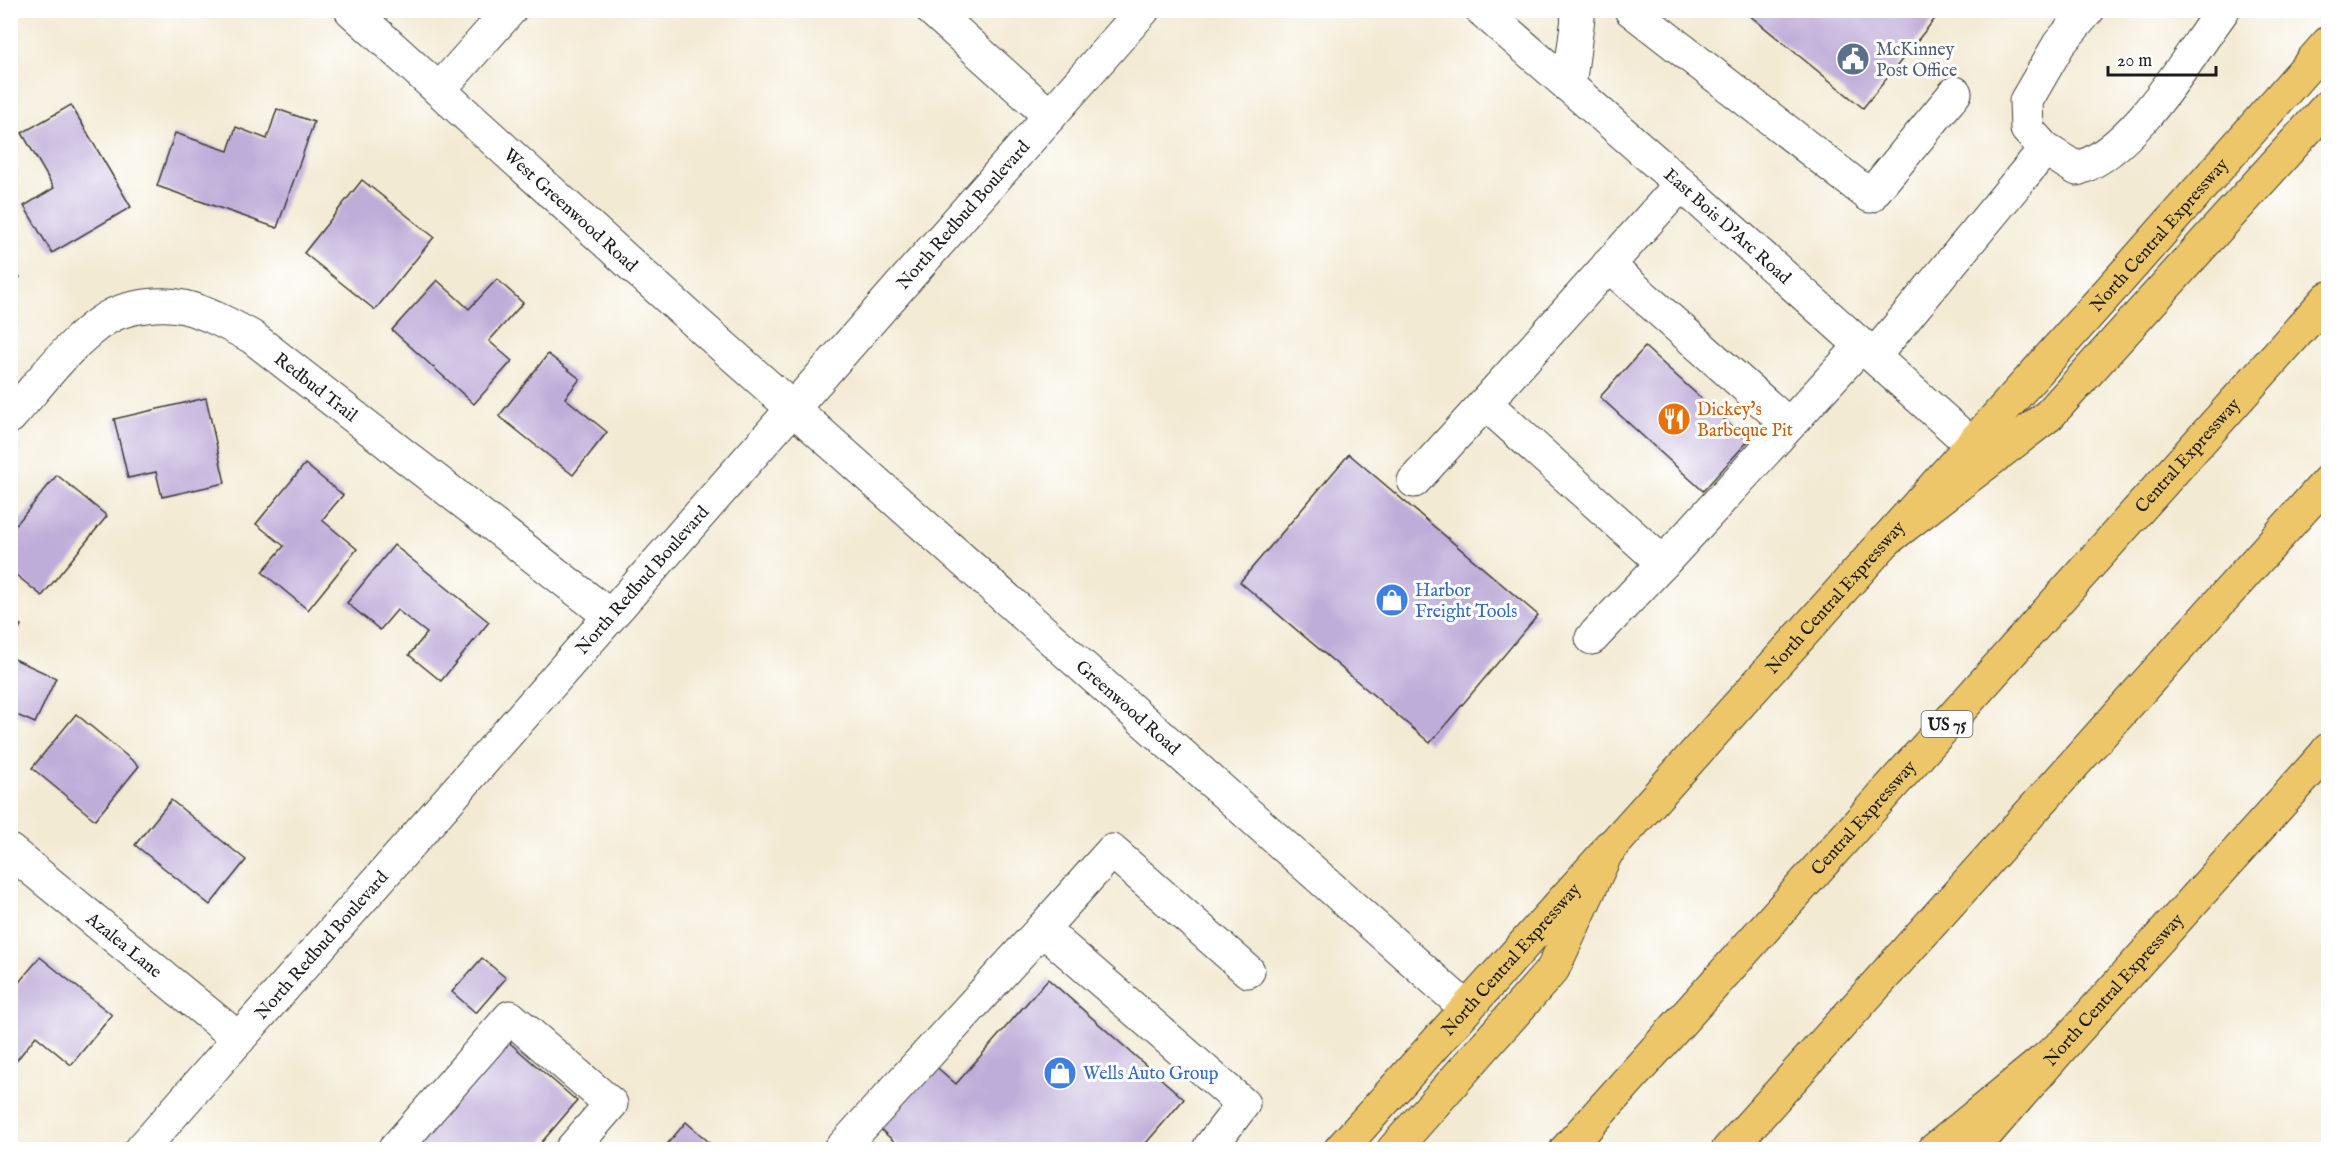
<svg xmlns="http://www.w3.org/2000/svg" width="2339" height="1160" viewBox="0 0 2339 1160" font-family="'IM FELL English',serif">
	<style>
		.building { fill: #bfadd9 }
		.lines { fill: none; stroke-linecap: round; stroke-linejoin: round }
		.minor-casing { stroke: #3c3b37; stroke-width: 35 }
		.major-casing { stroke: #3c3b37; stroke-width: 35 }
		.highway-casing { stroke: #3c3b37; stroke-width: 35 }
		.minor { stroke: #fff; stroke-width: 33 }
		.major { stroke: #ecc669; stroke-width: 33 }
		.highway { stroke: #ecc669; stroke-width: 33 }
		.labels { text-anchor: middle; stroke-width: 6; stroke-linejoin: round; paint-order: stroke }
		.shield { fill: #fff; stroke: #606060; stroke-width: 1.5 }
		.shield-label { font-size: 16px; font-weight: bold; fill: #1c1c1c }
		.service-label { font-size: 18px; fill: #4e5e75; stroke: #fff; text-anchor: start }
		.street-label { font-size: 18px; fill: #1c1c1c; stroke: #fff }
		.food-label { font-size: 18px; fill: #c56008; stroke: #fff; text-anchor: start }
		.shop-label { font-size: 18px; fill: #366cbe; stroke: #fff; text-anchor: start }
	</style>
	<rect width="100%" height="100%" fill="#fff"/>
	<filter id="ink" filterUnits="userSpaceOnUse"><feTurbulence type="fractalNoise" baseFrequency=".0167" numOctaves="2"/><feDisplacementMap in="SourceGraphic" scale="12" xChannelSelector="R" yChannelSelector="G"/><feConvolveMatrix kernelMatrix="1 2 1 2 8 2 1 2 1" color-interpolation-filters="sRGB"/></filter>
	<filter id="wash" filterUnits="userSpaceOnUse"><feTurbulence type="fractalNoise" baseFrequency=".008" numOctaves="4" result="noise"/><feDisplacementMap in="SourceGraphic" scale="24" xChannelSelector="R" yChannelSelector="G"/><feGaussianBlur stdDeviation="1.35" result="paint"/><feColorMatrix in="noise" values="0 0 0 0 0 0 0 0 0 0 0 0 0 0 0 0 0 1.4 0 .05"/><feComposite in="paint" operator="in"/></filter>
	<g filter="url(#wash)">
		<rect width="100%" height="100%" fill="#f3ead3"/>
		<g id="blocks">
			<g class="building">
				<polygon points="1743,10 1942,10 1863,108"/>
				<polygon points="71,105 131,207 52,253 24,206 54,188 22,133"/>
				<polygon points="277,109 314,122 277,228 157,186 175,133 228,151 236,127 267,139"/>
				<polygon points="362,180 434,237 375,310 304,253"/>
				<polygon points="10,269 20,277 10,289"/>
				<polygon points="497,279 523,303 489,341 512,361 474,404 392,330 437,280 469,309"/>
				<polygon points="1645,347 1748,441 1703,491 1600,397"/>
				<polygon points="548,354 580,379 565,398 607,432 573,475 499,416"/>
				<polygon points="206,398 225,483 162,497 156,472 128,478 114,419"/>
				<polygon points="1349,454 1538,615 1430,743 1240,582"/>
				<polygon points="305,464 343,495 322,520 357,549 308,610 262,572 284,546 256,524"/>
				<polygon points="57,475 107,516 42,596 10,570 10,532"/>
				<polygon points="394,545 489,622 441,681 409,655 427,633 397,610 380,630 347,603"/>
				<polygon points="10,620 21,625 10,646"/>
				<polygon points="10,657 56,678 35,723 10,712"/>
				<polygon points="76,714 139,766 95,820 32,768"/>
				<polygon points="171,800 246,860 210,905 135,845"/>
				<polygon points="40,957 112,1015 71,1065 36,1036 13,1065 10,1063 10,993"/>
				<polygon points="482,958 506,978 476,1013 452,992"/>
				<polygon points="1048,979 1184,1099 1140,1150 898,1150 900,1147 876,1125 931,1062 956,1084"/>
				<polygon points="504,1038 577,1101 535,1150 407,1150"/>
				<polygon points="686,1122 718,1150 662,1150"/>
			</g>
		</g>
	</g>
	<g filter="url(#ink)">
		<use href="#blocks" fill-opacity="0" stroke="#3c3b37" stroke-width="1.5"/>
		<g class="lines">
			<g class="minor-casing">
				<g id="minor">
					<path id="s1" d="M351,10L636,269L1465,1007"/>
					<polyline points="932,10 1050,116"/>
					<path id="s2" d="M1482,10L1681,184L1971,444"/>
					<polyline points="1631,10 1870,196 1955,93"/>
					<path d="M2088,10L2059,44L2026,101L2027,129L2045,149L2077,169C2135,149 2186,60 2223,10"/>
					<polyline points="1569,86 1578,18 1576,10"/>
					<polyline points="439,90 510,10"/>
					<polyline points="1681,184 1485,403 1663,563 1862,345"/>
					<polyline points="1608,265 1789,425"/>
					<polyline points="1874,356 2045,149"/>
					<path id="s3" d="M10,417C38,386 72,339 107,318C127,306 162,302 184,307C208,313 230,325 252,337L610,616"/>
					<polyline points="1414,481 1485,403"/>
					<polyline points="1592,638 1663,563"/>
					<path id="s4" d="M10,851L239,1039"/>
					<polyline points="1042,929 1112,851 1248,971"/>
					<path id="s5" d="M141,1150L1143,10"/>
					<polyline points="394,1150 510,1017 611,1104 571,1150"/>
					<polyline points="840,1150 1042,929 1243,1104 1210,1147 1213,1150"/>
				</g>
			</g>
			<g class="major-casing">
				<g id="major">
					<path id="s6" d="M1340,1150L2120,279L2328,43"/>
					<path id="s7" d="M1972,1150L2066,1042L2328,751"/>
				</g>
			</g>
			<g class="highway-casing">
				<g id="highway">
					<polyline points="1881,544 2049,415 2328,106"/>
					<polyline points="2325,755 2328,750"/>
					<polyline points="1393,1150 1553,969 1609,847"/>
					<path id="s8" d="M1566,1150L2328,298"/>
					<polyline points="1728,1150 2328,481"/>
					<polyline points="1934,1150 2066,1042"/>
				</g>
			</g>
			<use href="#minor" class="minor"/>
			<use href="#major" class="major"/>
			<use href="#highway" class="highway"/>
		</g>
	</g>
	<defs>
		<g id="civic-disc" transform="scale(1.725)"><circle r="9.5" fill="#5c6f8a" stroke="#fff"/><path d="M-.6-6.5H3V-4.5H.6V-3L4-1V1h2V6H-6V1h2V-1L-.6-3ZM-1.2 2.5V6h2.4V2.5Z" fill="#fff"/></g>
		<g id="restaurant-disc" transform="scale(1.725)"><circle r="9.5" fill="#e8710a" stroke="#fff"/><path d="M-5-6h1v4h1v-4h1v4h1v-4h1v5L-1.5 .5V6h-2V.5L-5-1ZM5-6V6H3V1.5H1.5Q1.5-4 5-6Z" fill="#fff"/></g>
		<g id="shop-disc" transform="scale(1.725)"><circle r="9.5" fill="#3f7fe0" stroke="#fff"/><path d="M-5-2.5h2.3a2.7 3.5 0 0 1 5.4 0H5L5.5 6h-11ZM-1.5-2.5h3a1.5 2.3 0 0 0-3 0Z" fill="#fff"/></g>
	</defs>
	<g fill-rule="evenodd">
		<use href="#civic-disc" x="1853" y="59"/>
		<use href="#restaurant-disc" x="1674" y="419"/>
		<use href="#shop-disc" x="1392" y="600"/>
		<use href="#shop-disc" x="1060" y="1073"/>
	</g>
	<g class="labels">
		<rect class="shield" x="1921.5" y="711" width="51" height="26" rx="4.5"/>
		<g class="shield-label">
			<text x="1947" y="730">US 75</text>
		</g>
		<g class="service-label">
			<text x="1876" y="55">McKinney<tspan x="1876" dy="21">Post Office</tspan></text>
		</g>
		<g class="street-label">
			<text dy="6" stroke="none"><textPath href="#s1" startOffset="297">West Greenwood Road</textPath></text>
			<text dy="6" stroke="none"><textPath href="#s5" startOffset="1245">North Redbud Boulevard</textPath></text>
			<text dy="6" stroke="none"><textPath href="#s2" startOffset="327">East Bois D'Arc Road</textPath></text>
			<text dy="6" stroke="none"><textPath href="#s6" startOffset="1228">North Central Expressway</textPath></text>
			<text dy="6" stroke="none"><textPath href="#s3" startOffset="374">Redbud Trail</textPath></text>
			<text dy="6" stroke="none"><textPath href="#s8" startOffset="932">Central Expressway</textPath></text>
			<text dy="6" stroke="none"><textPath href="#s5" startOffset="759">North Redbud Boulevard</textPath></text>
			<text dy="6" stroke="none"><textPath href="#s6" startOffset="742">North Central Expressway</textPath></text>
			<text dy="6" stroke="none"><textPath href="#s1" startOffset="1044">Greenwood Road</textPath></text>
			<text dy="6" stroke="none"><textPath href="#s8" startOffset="446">Central Expressway</textPath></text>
			<text dy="6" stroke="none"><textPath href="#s4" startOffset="148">Azalea Lane</textPath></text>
			<text dy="6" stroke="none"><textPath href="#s5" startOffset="273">North Redbud Boulevard</textPath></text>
			<text dy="6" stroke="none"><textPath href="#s6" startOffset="256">North Central Expressway</textPath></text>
			<text dy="6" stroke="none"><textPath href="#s7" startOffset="214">North Central Expressway</textPath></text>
		</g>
		<g class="food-label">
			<text x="1697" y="415">Dickey's<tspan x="1697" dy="21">Barbeque Pit</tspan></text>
		</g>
		<g class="shop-label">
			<text x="1415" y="596">Harbor<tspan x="1415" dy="21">Freight Tools</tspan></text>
			<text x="1083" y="1079">Wells Auto Group</text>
		</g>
	</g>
	<rect width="2339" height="1160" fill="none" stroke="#fff" stroke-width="36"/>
	<path d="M2108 66v9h108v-9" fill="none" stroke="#1c1c1c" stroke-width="3"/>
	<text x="2117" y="66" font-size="18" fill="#1c1c1c" stroke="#ffffff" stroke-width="4.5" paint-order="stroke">20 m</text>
</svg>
